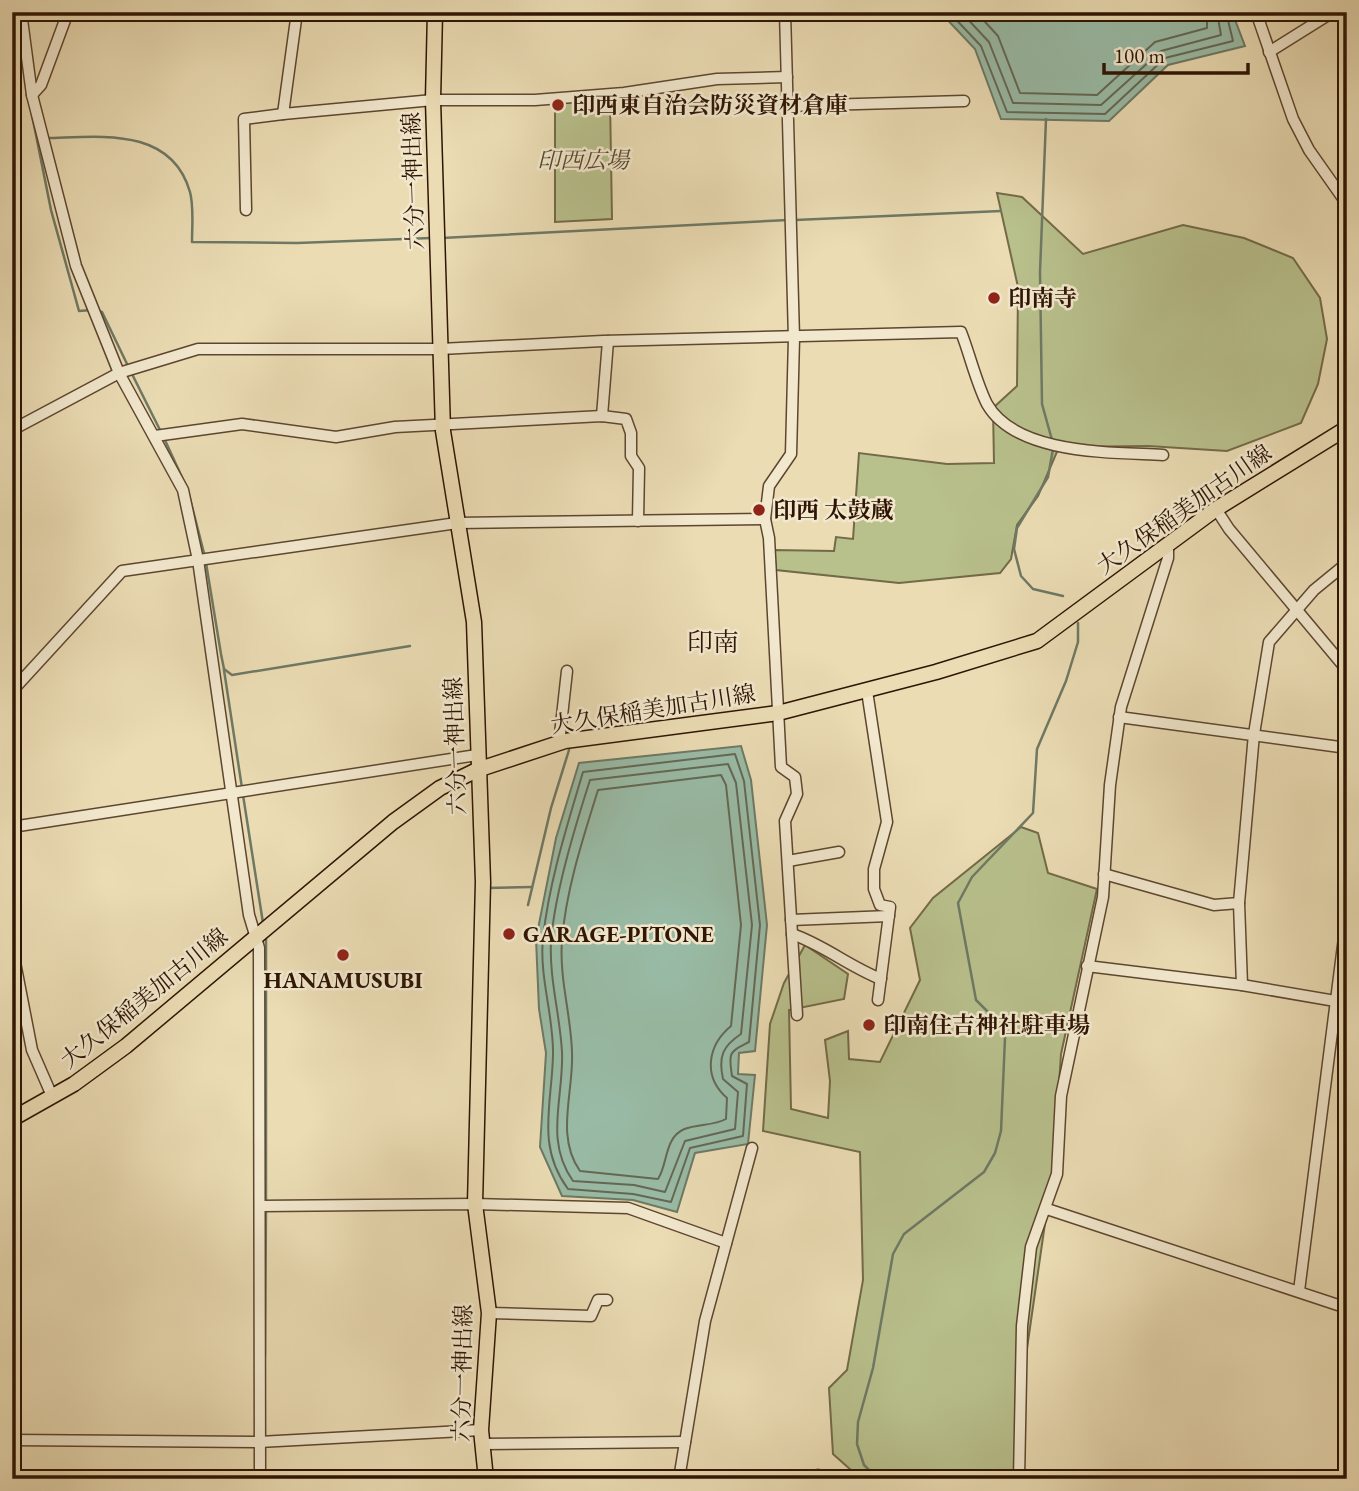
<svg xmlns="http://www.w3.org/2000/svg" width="1359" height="1491" viewBox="0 0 1359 1491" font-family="'EB Garamond','Noto Serif JP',serif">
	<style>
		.green { fill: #b8c08c; stroke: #736a48; stroke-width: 2 }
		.water { fill: #99bca7; stroke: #6e7965; stroke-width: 2 }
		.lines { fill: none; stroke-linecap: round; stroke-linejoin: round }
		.shore { stroke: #646855; stroke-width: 2 }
		.stream { stroke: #6e7965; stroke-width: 2.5 }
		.minor-casing { stroke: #5d462f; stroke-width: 13 }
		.major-casing { stroke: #2e1403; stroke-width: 17 }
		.minor { stroke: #f2e8ce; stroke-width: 10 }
		.major { stroke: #ebdcb4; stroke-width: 14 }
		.poi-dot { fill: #8f2418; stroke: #f2e8ce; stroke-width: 2.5 }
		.labels { text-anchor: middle; stroke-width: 5; stroke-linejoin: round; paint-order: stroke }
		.poi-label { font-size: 23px; font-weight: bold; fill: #2e1403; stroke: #f2e8ce; text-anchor: start }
		.park-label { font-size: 23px; font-style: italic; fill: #57482c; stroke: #f2e8ce }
		.street-label { font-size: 23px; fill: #2e1403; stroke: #f2e8ce }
		.quarter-label { font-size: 26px; fill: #2e1403; stroke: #f2e8ce }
	</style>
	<rect width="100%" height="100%" fill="#ebdcb4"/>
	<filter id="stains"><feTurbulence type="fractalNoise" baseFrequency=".00286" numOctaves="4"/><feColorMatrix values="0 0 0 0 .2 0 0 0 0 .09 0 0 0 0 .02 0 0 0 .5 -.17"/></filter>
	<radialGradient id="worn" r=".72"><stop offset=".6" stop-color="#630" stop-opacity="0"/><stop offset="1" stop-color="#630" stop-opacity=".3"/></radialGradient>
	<g class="green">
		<polygon points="610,99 612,219 555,222 555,101"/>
		<polygon points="997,193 1022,197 1083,254 1183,225 1244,238 1293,258 1320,298 1327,339 1318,384 1301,423 1227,451 1148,446 1059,447 1038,496 1017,525 1011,559 1000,573 899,583 776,570 774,550 834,551 836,537 853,539 859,453 947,464 994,463 993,408 1017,386 1018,287"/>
		<polygon points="1021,827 1038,833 1048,873 1097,889 1061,1054 1054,1161 1018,1411 1018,1479 861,1479 833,1454 829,1388 847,1370 863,1280 860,1152 763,1131 770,1024 784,983 805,945 848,974 844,999 789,1010 791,1109 828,1118 830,1081 825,1040 848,1031 849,1059 880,1062 920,980 910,928 933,898"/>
	</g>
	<g class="water">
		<polygon points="940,12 1232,12 1245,46 1168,65 1109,121 1001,119 975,49"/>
		<polygon points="741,746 751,780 767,925 755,1051 739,1053 738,1074 755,1075 748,1144 695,1153 677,1212 633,1200 562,1196 540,1147 546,1053 539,1009 536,939 556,838 579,763"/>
	</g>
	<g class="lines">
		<g class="shore">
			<polyline points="949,12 981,46 1007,112 1105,114 1165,58 1233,41 1226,12"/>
			<polyline points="961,12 989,42 1013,103 1101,105 1161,51 1221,35 1217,12"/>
			<polyline points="976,12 998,36 1020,93 1097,95 1155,42 1207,28 1207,12"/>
			<path d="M735,754L744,781L760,925L749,1042C730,1052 728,1051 732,1076L747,1084L743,1136L690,1148L671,1202L633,1194L568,1189C536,1146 552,1104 553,1055C554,1017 539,977 543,938C549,882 567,826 583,772Z"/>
			<path d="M728,764L736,783L752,925L741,1034C723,1046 718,1056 723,1079L738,1092L735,1129L685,1141L665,1192L634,1185L573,1181C544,1140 564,1098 562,1052C560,1015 549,978 551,941C555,892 575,827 590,780Z"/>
			<path d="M721,775L726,785L741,925L731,1026C708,1045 702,1076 727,1098L726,1119C708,1129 681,1120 671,1142C665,1154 665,1168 658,1179L580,1171C555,1136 574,1092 572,1052C571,1015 559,978 562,940C566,890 583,838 598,790Z"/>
		</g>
		<g class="stream">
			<polyline points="14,12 20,47"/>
			<polyline points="32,115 51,210 79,311 92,310"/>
			<polyline points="1046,119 1040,272 1042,404 1052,440"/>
			<path d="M46,138C100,137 171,126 190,192C194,207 192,226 192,242L297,243L431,238"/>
			<polyline points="795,220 1001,211"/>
			<polyline points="442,238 788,220"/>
			<polyline points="98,311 102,312 128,366"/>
			<polyline points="131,372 161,432"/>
			<polyline points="164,438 186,486"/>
			<polyline points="1053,449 1048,477 1017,528 1014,549 1021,576 1033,589 1063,596"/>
			<polyline points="189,495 205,557"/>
			<polyline points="206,563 221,654 224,669 232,675 410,646"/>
			<polyline points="224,670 242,788"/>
			<polyline points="243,795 263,923"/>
			<polyline points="486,888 532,887"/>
			<polyline points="528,905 551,808 569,750"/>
			<polyline points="266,936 266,1202"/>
			<polyline points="265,1356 266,1209"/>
			<polyline points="886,1479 874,1475 864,1465 857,1444 858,1422 873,1368 893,1254 904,1234 984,1172 995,1153 1001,1131 1005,1038 994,1018 976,1000 958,903 972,877 1033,813 1037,749 1066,681 1078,642 1078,623"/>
		</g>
		<g class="minor-casing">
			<g id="minor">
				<polyline points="21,12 32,95 76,266 119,373 183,490 198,560 249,915 259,948 260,1479"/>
				<polyline points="297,12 283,114 433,100 535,100 624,93 717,79 787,77"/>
				<polyline points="785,12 794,338 791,454 769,486 765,519 769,538 781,767 795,777 797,794 785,821 797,1015"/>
				<polyline points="1256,12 1293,119 1309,150 1347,204"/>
				<polyline points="1269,52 1333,12"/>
				<polyline points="32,95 41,85 68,12"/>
				<polyline points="787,106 964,101"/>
				<polyline points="246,210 244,119 283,114"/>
				<polyline points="602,416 608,341"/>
				<path d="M12,430L119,373L198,349H440L603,341L961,332C970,355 976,382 987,404C1016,455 1112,452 1163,455"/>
				<polyline points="155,436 242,424 336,437 395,427 602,416 626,419 631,433 631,456 639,468 638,521"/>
				<polyline points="1216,509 1229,529 1347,670"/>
				<polyline points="12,691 122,571 457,523 765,519"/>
				<polyline points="867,691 887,822 874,869 874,889 880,905 890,907 878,1000"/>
				<polyline points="1119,717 1347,748"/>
				<polyline points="559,743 567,671"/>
				<polyline points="12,827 477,755"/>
				<polyline points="788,861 839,852"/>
				<polyline points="1104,874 1214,905 1239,903 1254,734 1269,642 1314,590 1347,563"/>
				<polyline points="1239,903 1242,985"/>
				<polyline points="791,920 889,916"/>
				<path d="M792,934C824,945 850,967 881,979"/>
				<polyline points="12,947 32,1050 52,1096"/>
				<polyline points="1087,966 1242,985 1347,1003"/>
				<polyline points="261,1206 475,1204 628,1208 726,1243"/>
				<polyline points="1047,1209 1347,1308"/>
				<polyline points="1299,1291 1347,914"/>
				<polyline points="489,1313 591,1316 598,1300 607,1300"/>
				<polyline points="12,1440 259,1442 481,1430"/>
				<polyline points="483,1444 685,1442"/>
				<polyline points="679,1479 705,1321 752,1148"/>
				<polyline points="818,1479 818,1475"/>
				<polyline points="1019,1479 1022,1326 1031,1247 1057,1174 1061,1096 1103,897 1110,785 1121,707 1168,558 1168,544"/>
			</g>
		</g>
		<g class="major-casing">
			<g id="major">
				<polyline points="435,12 433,100 443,431 474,622 483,882 475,1204 489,1313 481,1430 486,1479"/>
				<polyline points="12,1119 74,1084 126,1046 393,822 440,788 477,770 565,741 778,713 936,672 1037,641 1216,509 1347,428"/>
			</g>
		</g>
		<use href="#minor" class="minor"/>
		<use href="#major" class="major"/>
	</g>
	<g class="poi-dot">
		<circle cx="558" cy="105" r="7"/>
		<circle cx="994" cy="298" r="7"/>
		<circle cx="759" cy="510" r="7"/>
		<circle cx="509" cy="934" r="7"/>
		<circle cx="343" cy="955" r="7"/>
		<circle cx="869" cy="1025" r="7"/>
	</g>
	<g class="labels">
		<g class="poi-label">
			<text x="572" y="113">印西東自治会防災資材倉庫</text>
			<text x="1008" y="306">印南寺</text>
			<text x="773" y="518">印西 太鼓蔵</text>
			<text x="523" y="942">GARAGE-PITONE</text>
			<text x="343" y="988" text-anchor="middle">HANAMUSUBI</text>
			<text x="883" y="1033">印南住吉神社駐車場</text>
		</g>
		<g class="park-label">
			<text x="583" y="168">印西広場</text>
		</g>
		<g class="street-label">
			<text transform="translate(413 181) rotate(-92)" y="8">六分一神出線</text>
			<text transform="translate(1184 509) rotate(-35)" y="8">大久保稲美加古川線</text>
			<text transform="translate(653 709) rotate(-9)" y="8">大久保稲美加古川線</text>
			<text transform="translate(455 746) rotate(-92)" y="8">六分一神出線</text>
			<text transform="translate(144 998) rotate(-39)" y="8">大久保稲美加古川線</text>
			<text transform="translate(462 1373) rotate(-89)" y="8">六分一神出線</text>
		</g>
		<g class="quarter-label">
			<text x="713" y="651">印南</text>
		</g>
	</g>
	<rect width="1359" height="1491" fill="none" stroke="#ebdcb4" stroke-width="42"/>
	<rect x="14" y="14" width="1331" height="1463" fill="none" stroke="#2e1403" stroke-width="3.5"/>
	<rect x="21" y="21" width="1317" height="1449" fill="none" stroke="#2e1403" stroke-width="2"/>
	<path d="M1104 63v10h144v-10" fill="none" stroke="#2e1403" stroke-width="3.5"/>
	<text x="1114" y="63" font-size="21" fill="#2e1403" stroke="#f2e8ce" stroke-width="5" paint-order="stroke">100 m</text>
	<rect width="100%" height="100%" filter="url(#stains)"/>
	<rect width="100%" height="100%" fill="url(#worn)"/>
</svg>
